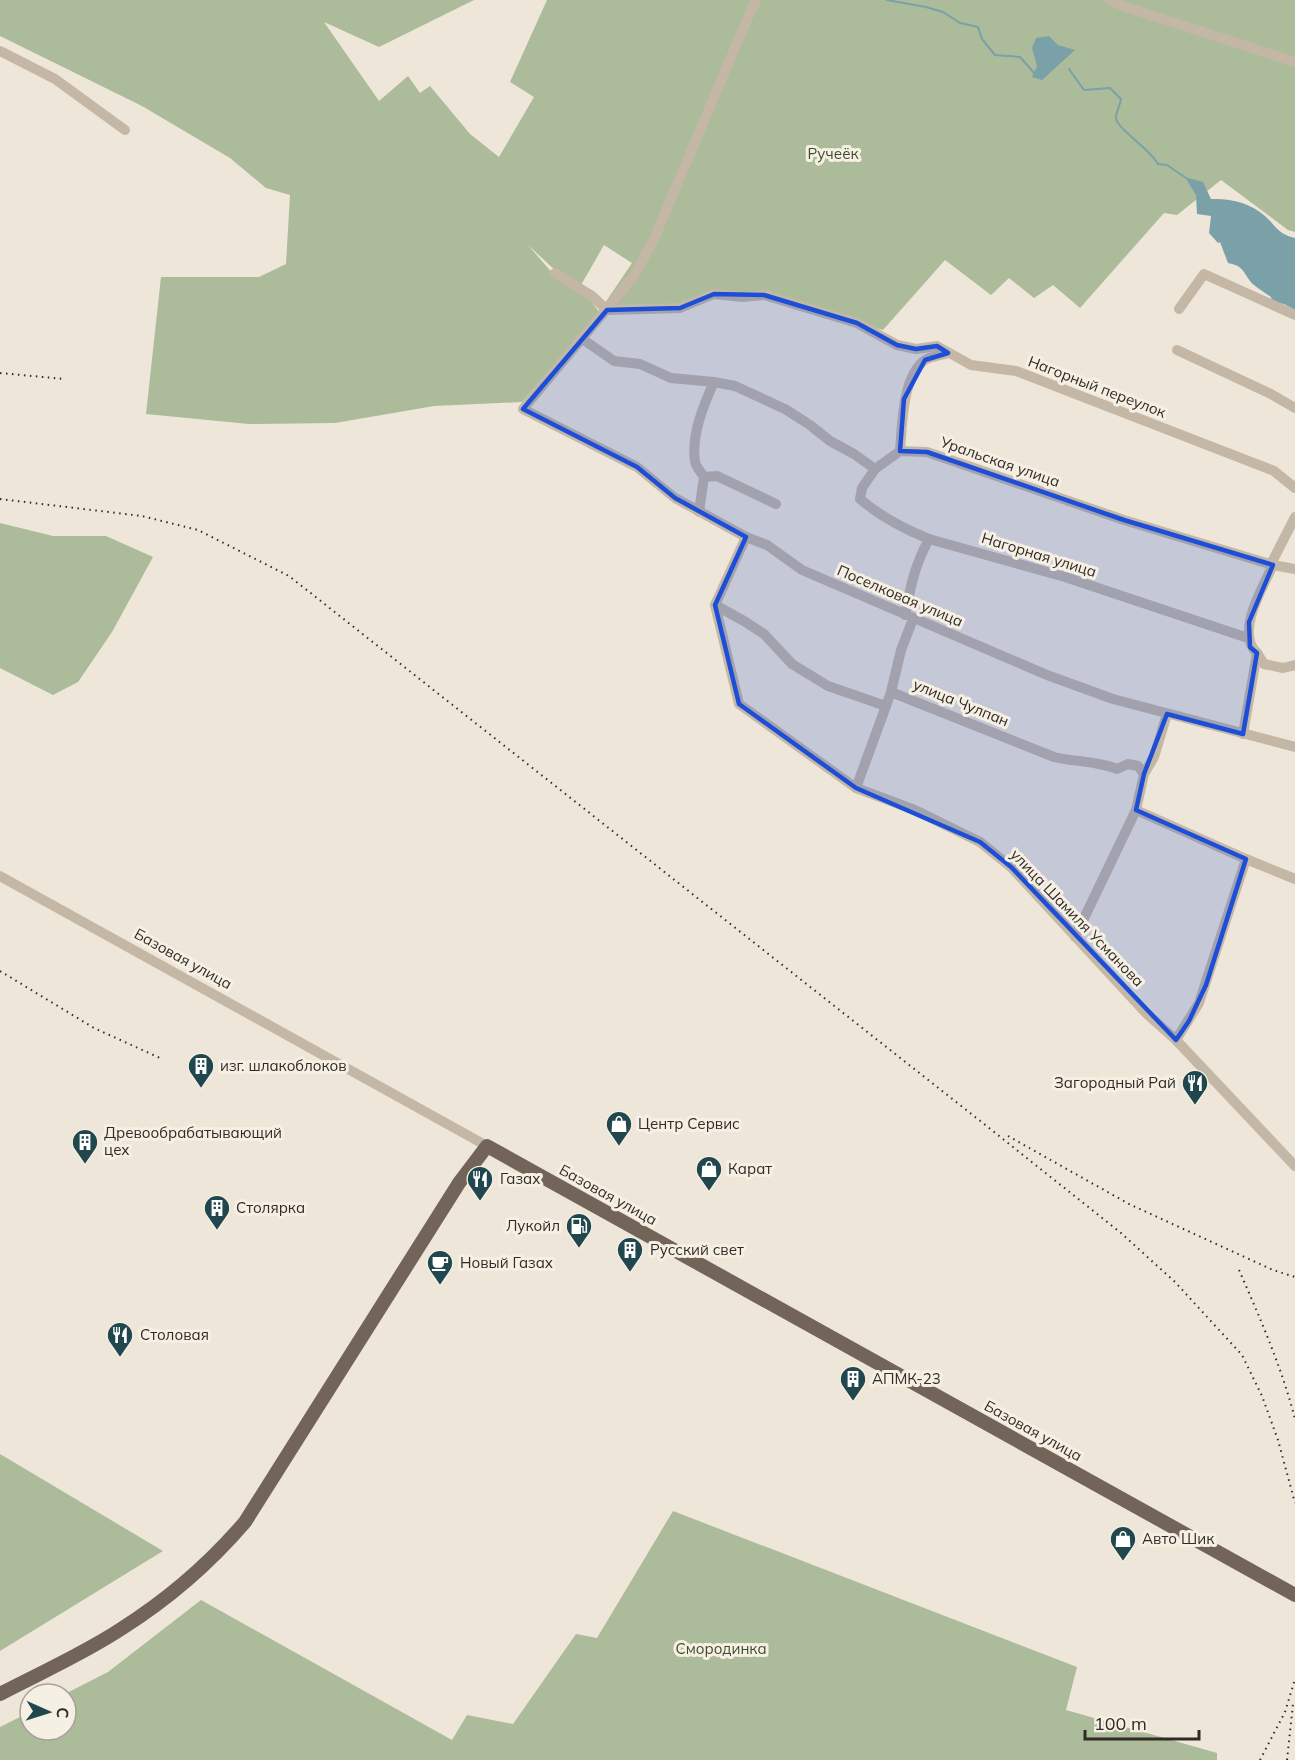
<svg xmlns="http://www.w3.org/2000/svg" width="1295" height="1760" viewBox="0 0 1295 1760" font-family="Mulish,sans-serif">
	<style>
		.green { fill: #acbb9a }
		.water { fill: #7aa1a8 }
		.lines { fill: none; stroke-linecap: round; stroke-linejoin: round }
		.stream { stroke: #7aa1a8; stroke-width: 2 }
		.minor { stroke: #c4b7a6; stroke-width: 10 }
		.major { stroke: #726458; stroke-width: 14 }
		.rail { stroke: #312b26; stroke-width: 2; stroke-dasharray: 1.5 4.5; stroke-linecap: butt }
		.marked { fill: #1d4ed8; fill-opacity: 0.2; stroke: #1d4ed8; stroke-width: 4.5; stroke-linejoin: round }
		.labels { text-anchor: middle; stroke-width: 6; stroke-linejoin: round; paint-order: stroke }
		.park-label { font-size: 15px; fill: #3d4d2c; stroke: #f6f0e4 }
		.street-label { font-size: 15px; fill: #312b26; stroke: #f6f0e4 }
		.poi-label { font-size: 15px; fill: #312b26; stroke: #f6f0e4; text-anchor: start }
	</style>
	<rect width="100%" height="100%" fill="#eee6d8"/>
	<g class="green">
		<polygon points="0,0 474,0 379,47 324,22 379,101 408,76 420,93 430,86 470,134 499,157 534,97 510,82 547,0 1104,0 1117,7 1295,65 1295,232 1288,230 1221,180 1177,215 1164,213 1080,308 1053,285 1034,298 1009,278 991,295 945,260 883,330 764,293 714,293 678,307 612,307 605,303 632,263 604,245 581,285 556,271 528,245 554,275 589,298 599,312 522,402 434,406 335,423 249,424 146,414 161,277 259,277 286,264 290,195 266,188 230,158 142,106 0,36"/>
		<polygon points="1114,0 1295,0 1295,59"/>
		<polygon points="0,523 53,536 106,536 153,557 112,632 78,682 53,695 0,668"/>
		<polygon points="0,1454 163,1551 0,1651"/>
		<polygon points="673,1511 1077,1667 1066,1710 1217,1753 1217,1760 0,1760 0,1727 30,1712 30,1730 66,1730 65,1694 108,1672 201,1600 452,1740 467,1715 513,1724 576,1634 597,1638"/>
	</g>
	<g class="water">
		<polygon points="1049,36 1058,45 1075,50 1042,80 1032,77 1037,66 1032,48 1036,38"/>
		<path d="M1185,177L1203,182L1211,199C1230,198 1251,203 1265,216C1278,228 1277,233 1295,238V310L1284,304L1272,302L1271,297C1265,293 1259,289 1254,285C1243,275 1246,266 1228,263L1220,242L1218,243L1209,233L1211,216L1197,214L1196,195Z"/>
	</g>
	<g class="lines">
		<g class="stream">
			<polyline points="887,0 926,7 943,12 960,23 978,27 982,39 995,55 1020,57 1035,74"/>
			<path d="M1069,69L1084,90L1110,88L1121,99C1120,105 1116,112 1116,118C1117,129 1149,148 1158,164L1167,165L1186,178"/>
		</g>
		<g class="minor">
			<polyline points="1110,0 1123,6 1295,62"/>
			<polyline points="756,2 751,10 654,239 634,276 523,409 637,467 675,498 746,537 767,545 802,570 1047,675 1113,699 1295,747"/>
			<polyline points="0,51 55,79 125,130"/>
			<polyline points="555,273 592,296 607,310 680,308 714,294 743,297 764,295 857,323 897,345 916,349 937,346 971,365 1016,371 1274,471 1295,488"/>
			<polyline points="1179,309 1204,274 1295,315"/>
			<polyline points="581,338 614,361 640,364 671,378 714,382 735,386 785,409 810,425 830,441 854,454 875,469 900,451 927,452 1124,520 1273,565 1295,569"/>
			<polyline points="1177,350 1271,394 1295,408"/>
			<path d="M900,451C902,427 902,376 925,360C931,356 942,355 948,353"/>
			<path d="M875,469L862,488L860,499C881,517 904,529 929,539L1065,577L1248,638"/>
			<polyline points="704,477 717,476 776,504"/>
			<path d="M699,512L704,477C701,472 695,466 695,461C691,435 704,404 714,382"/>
			<polyline points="746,537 715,605 739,704 856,788 915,810 980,842 1011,867 1146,1013 1176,1040 1295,1166"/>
			<polyline points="1271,564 1295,517"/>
			<path d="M715,605L744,621L764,634L792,664L828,686L886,706L891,692L1054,757C1075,762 1098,761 1117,769L1128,764L1138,766L1144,774"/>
			<path d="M905,615C911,585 914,567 929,539"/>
			<polyline points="1257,653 1264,664 1283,668 1295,665"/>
			<polyline points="891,692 901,650 913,619"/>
			<path d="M1243,734L1257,653C1235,633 1263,587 1273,565"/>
			<polyline points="856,788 886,706"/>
			<polyline points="1136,810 1246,859 1295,879"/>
			<polyline points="0,876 487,1146"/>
			<polyline points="1075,937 1136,810 1144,774 1154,757 1167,714"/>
			<polyline points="1176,1040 1199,1003 1246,859"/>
		</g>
		<path class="major" d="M0,1694C40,1673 83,1654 121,1629C167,1600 209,1564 245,1522L459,1183L487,1146L1295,1595"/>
		<g class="rail">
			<polyline points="0,373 64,379"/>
			<polyline points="0,499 142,516 198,530 289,576 979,1120 1121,1233 1175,1282 1242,1355 1262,1396 1278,1440 1295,1503"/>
			<polyline points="0,971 94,1028 160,1058"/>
			<polyline points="1008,1136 1129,1204 1273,1270 1295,1277"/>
			<path d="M1239,1270C1260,1318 1282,1368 1295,1419"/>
			<polyline points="1260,1760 1285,1712 1295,1679"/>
			<polyline points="1287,1760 1293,1704"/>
		</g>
	</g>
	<path class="marked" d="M714,294L764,295L857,323L897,345L916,349L937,346L948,353L925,360L904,399L900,451L927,452L1124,520L1273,565L1249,622L1250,647L1257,653L1243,734L1167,714L1144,774L1136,810L1246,859L1206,985L1189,1021L1176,1040L1011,867L980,842L856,788L739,704L715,605L746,537L675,498L637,467L523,409L607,310L680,308Z"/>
	<defs>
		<g id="building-pin" transform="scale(1.35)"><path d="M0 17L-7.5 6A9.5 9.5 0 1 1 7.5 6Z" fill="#20464e" stroke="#f6f0e4"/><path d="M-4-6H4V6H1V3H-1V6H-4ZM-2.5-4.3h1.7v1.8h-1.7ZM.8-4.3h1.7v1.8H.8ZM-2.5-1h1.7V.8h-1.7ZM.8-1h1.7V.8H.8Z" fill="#fff"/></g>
		<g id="restaurant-pin" transform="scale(1.35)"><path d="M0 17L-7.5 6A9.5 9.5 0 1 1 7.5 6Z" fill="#20464e" stroke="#f6f0e4"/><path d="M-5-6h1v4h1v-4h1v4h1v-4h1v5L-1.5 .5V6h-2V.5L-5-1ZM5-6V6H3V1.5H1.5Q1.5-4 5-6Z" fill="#fff"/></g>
		<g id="shop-pin" transform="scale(1.35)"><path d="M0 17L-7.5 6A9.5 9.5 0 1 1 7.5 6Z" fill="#20464e" stroke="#f6f0e4"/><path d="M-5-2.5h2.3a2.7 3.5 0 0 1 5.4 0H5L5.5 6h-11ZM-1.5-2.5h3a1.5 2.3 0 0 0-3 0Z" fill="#fff"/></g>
		<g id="fuel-pin" transform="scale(1.35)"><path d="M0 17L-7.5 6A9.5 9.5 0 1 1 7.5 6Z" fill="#20464e" stroke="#f6f0e4"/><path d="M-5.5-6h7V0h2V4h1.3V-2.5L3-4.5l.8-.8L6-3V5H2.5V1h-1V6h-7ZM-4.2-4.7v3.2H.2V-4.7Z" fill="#fff"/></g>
		<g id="cafe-pin" transform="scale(1.35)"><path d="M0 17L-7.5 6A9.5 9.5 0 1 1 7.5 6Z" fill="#20464e" stroke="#f6f0e4"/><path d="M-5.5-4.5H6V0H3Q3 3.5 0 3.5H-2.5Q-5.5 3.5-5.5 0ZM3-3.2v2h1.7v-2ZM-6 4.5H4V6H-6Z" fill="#fff"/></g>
	</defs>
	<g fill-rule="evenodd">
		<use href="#building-pin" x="201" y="1066"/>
		<use href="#restaurant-pin" x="1195" y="1083"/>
		<use href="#shop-pin" x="619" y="1124"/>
		<use href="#building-pin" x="85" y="1142"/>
		<use href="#shop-pin" x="709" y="1169"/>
		<use href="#restaurant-pin" x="480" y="1179"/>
		<use href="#building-pin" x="217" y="1208"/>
		<use href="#fuel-pin" x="579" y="1226"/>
		<use href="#building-pin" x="630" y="1250"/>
		<use href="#cafe-pin" x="440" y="1263"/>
		<use href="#restaurant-pin" x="120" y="1335"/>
		<use href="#building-pin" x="853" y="1379"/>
		<use href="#shop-pin" x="1123" y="1539"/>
	</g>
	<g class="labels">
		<g class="park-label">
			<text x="833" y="159">Ручеёк</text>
			<text x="721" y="1654">Смородинка</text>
		</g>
		<g class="street-label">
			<text transform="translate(1097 387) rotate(21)" y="5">Нагорный переулок</text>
			<text transform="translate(1000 462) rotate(19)" y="5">Уральская улица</text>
			<text transform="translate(1039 555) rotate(17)" y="5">Нагорная улица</text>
			<text transform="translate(900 596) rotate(23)" y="5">Поселковая улица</text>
			<text transform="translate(961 703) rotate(22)" y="5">улица Чулпан</text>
			<text transform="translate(1077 918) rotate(46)" y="5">улица Шамиля Усманова</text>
			<text transform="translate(183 959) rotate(29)" y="5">Базовая улица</text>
			<text transform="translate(608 1195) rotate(29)" y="5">Базовая улица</text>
			<text transform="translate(1033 1431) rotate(29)" y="5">Базовая улица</text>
		</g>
		<g class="poi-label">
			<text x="220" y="1071">изг. шлакоблоков</text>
			<text x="1176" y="1088" text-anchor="end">Загородный Рай</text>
			<text x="638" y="1129">Центр Сервис</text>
			<text x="104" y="1138">Древообрабатывающий<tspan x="104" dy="17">цех</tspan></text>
			<text x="728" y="1174">Карат</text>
			<text x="500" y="1184">Газах</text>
			<text x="236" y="1213">Столярка</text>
			<text x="560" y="1231" text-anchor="end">Лукойл</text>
			<text x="650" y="1255">Русский свет</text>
			<text x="460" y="1268">Новый Газах</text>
			<text x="140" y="1340">Столовая</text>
			<text x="872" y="1384">АПМК-23</text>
			<text x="1142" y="1544">Авто Шик</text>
		</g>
	</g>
	<g transform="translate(48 1712) rotate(93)"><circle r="28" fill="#f6f0e4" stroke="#a7a198" stroke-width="1.5"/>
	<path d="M0-4.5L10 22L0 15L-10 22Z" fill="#20464e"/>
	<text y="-9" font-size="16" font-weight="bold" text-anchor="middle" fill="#312b26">С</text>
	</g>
	<path d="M1085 1730v9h114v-9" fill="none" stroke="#312b26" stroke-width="3"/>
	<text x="1094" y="1730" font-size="18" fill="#312b26" stroke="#f6f0e4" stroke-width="4.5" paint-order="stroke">100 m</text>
</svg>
